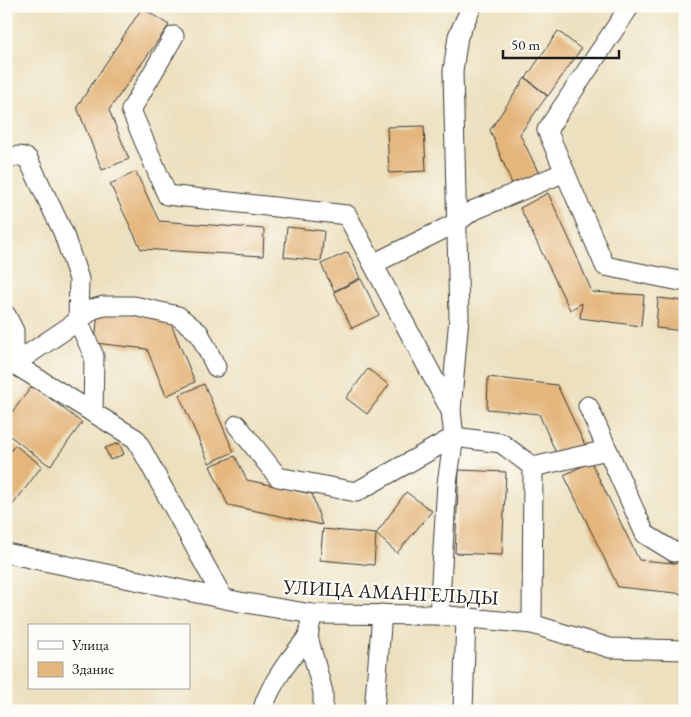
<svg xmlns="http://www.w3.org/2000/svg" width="691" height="717" viewBox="0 0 691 717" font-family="'EB Garamond',serif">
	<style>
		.building { fill: #e4b67b }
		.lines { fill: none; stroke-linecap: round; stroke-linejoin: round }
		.minor-casing { stroke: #3b3934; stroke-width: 21 }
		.minor { stroke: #fff; stroke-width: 19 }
		.labels { text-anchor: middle; stroke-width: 4.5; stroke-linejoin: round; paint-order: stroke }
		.street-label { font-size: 20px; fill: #1c1c1c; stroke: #fdfcf7 }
	</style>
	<rect width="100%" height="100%" fill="#fdfcf7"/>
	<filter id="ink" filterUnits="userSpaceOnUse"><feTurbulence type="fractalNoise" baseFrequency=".02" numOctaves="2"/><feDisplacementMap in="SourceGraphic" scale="10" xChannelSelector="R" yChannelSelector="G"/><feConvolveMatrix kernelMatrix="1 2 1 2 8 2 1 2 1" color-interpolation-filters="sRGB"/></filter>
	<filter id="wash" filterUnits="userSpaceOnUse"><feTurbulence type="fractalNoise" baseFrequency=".0096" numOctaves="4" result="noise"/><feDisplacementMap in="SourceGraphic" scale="20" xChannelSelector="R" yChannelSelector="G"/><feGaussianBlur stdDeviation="1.12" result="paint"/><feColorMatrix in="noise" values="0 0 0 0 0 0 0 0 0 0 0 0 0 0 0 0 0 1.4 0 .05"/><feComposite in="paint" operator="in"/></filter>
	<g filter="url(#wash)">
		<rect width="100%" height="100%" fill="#ece0be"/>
		<g id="blocks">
			<g class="building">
				<polygon points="361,6 384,6 385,12 361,13"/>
				<polygon points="142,8 169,25 109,110 129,159 102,170 77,107"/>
				<polygon points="558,31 581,49 548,96 526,78"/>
				<polygon points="525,78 547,96 520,134 542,180 515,191 490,130"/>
				<polygon points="424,126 426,171 389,173 387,127"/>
				<polygon points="136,172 159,221 264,229 263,256 141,249 110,184"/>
				<polygon points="548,193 571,243 592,292 644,295 641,326 580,318 582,303 570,310 520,208"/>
				<polygon points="287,227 324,231 321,261 284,257"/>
				<polygon points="348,252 360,278 334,291 321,264"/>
				<polygon points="361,279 379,315 352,328 334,292"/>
				<polygon points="658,298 685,301 685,331 656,328"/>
				<polygon points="98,312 169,319 195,382 166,396 147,349 95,343"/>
				<polygon points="368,369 389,385 367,414 346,398"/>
				<polygon points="488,377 557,385 586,447 559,460 539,414 487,409"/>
				<polygon points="204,384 234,452 209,463 179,395"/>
				<polygon points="33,385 82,423 50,466 6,433 6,420"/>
				<polygon points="119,443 124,454 110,460 105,448"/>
				<polygon points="15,445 42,466 6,514 6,457"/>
				<polygon points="235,456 247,480 312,494 322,525 228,505 210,466"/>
				<polygon points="591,462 639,560 685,564 685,594 618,587 564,475"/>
				<polygon points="459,470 506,472 502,555 455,553"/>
				<polygon points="406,492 432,511 397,553 376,534"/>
				<polygon points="323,529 376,534 374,565 320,560"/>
			</g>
		</g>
	</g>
	<g filter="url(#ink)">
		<use href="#blocks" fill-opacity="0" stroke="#3b3934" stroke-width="1"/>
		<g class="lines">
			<g class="minor-casing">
				<g id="minor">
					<polyline points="630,6 547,130 605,266 685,282"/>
					<polyline points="174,36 131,110 167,195 347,215 451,411"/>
					<path d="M6,160C14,156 19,154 28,159L63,232L79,279L78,321L94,356L93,413"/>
					<polyline points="373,264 456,223 472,211 565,172"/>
					<polyline points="6,315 14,331 14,364 136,439 223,598"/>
					<polyline points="14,364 78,321 93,309 104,306 134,306 178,316 199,333 216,367"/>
					<polyline points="588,406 645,534 674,552 685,550"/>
					<polyline points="237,425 278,477 356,492 454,437 451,411 459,317 453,71 458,36 472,6"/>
					<polyline points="533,467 607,450"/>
					<polyline points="6,553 240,602 312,614 439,615 532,624 610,648 685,650"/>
					<polyline points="312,614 308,637 323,692 323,711"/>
					<polyline points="439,615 447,483 454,437 501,443 533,467 532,624"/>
					<path d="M262,711C271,682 289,660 308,637"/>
					<polyline points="374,711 382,614"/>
					<polyline points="463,711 466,617"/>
				</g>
			</g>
			<use href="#minor" class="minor"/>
		</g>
	</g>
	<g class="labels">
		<g class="street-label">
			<text transform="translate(391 592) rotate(3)" y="7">УЛИЦА АМАНГЕЛЬДЫ</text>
		</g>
	</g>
	<rect width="691" height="717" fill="none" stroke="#fdfcf7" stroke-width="25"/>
	<rect x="28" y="624" width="162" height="65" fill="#fdfcf7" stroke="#a3a29f"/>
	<rect x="38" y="641" width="25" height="8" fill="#ffffff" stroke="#a3a29f"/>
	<text x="72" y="650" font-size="15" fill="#1c1c1c">Улица</text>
	<rect x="38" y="662" width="25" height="15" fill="#e4b67b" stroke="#a3a29f"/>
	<text x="72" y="674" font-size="15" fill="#1c1c1c">Здание</text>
	<path d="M503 50v8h116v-8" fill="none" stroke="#1c1c1c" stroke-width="2.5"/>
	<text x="511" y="50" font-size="15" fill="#1c1c1c" stroke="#fdfcf7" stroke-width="4" paint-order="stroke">50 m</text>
</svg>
